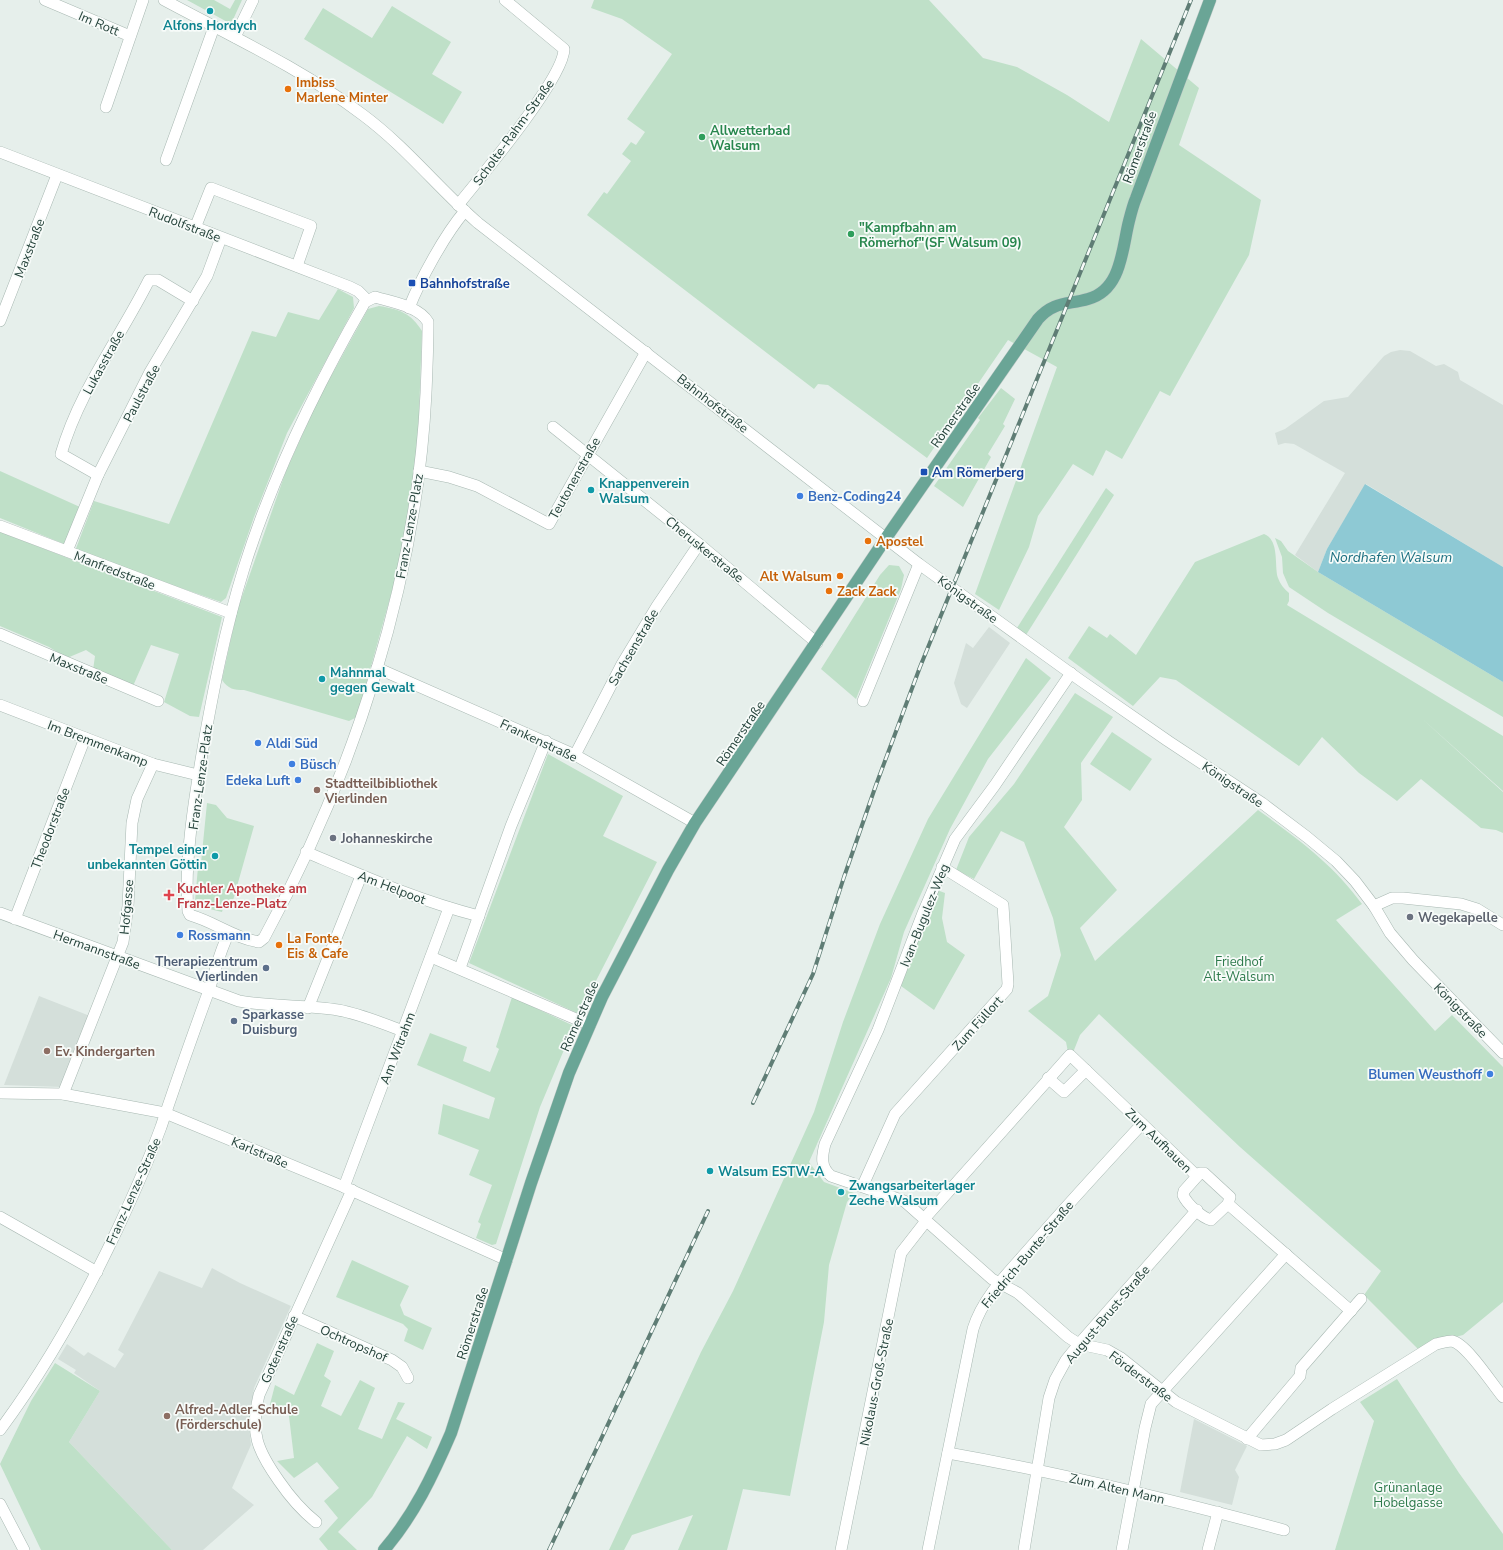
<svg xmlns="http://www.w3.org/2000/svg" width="1503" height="1550" viewBox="0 0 1503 1550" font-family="'Nunito Sans',sans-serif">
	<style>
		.built { fill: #d4dfda }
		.green { fill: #bfe0c8 }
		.water { fill: #8ec9d4 }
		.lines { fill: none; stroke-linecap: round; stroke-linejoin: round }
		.minor-casing { stroke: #a8b8b2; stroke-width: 12 }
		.major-casing { stroke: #c2cac8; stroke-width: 13 }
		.minor { stroke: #fff; stroke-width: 11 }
		.major { stroke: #6aa596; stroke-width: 12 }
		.rail-casing { stroke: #5f7d75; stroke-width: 4 }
		.rail { stroke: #f7fbf9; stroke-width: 2.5; stroke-dasharray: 8; stroke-linecap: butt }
		.culture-dot { fill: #0f9aa8; stroke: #f7fbf9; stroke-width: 1.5 }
		.food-dot { fill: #e8710a; stroke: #f7fbf9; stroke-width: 1.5 }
		.leisure-dot { fill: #2e9e5b; stroke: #f7fbf9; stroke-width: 1.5 }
		.transit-dot { fill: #1a4fb4; stroke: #f7fbf9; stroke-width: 1.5 }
		.shop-dot { fill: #3f7fe0; stroke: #f7fbf9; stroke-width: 1.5 }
		.education-dot { fill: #8d6e63; stroke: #f7fbf9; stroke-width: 1.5 }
		.worship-dot { fill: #6b7280; stroke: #f7fbf9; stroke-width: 1.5 }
		.health-dot { fill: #e0444e; stroke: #f7fbf9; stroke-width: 1.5 }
		.service-dot { fill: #5c6f8a; stroke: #f7fbf9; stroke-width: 1.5 }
		.labels { text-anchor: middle; stroke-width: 3.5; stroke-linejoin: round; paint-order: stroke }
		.street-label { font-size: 13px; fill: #24423a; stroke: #f7fbf9 }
		.culture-label { font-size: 13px; font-weight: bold; fill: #0d838f; stroke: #f7fbf9; text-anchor: start }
		.food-label { font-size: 13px; font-weight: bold; fill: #c56008; stroke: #f7fbf9; text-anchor: start }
		.leisure-label { font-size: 13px; font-weight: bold; fill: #27864d; stroke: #f7fbf9; text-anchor: start }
		.transit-label { font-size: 13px; font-weight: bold; fill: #164399; stroke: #f7fbf9; text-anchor: start }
		.shop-label { font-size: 13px; font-weight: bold; fill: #366cbe; stroke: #f7fbf9; text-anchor: start }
		.education-label { font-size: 13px; font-weight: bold; fill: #785e54; stroke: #f7fbf9; text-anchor: start }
		.worship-label { font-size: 13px; font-weight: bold; fill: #5b616d; stroke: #f7fbf9; text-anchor: start }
		.health-label { font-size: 13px; font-weight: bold; fill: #be3a42; stroke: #f7fbf9; text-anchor: start }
		.service-label { font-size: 13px; font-weight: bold; fill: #4e5e75; stroke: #f7fbf9; text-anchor: end }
		.park-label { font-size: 13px; fill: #2d7a4b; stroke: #f7fbf9 }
		.water-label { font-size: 14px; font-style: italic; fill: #1c6f80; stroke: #f7fbf9 }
	</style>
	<rect width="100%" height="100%" fill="#e6efeb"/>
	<g class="built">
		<polygon points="1400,350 1410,351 1436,366 1444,364 1458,372 1460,380 1503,405 1503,567 1366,484 1327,549 1318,572 1295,555 1345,473 1294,444 1285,443 1278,445 1275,433 1285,429 1324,401 1348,397 1384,356 1391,352"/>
		<polygon points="989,627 1010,643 967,708 961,704 954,683 966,643 973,648"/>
		<polygon points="39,996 90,1016 62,1087 4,1085"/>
		<polygon points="212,1268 240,1283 291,1306 254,1388 249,1426 251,1445 232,1488 254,1505 203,1550 172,1550 69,1442 100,1391 74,1373 76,1370 58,1359 67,1344 84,1356 88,1352 115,1368 124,1354 118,1350 159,1271 202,1288"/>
		<polygon points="1194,1419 1247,1446 1235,1470 1239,1477 1232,1505 1180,1492"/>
	</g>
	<g class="green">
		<polygon points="187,0 214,0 230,9 235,0 242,0 231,24"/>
		<polygon points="594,0 929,0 983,58 1017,67 1067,95 1109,122 1141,39 1199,88 1179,145 1261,200 1249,255 1170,396 1160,391 1122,459 1106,450 1093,476 1073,464 1038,516 1029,547 999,610 975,594 1057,367 1008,340 927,458 828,385 818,384 814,389 587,215 604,192 607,194 631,161 622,154 631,142 636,145 645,132 627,119 672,54 622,19 591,8"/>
		<polygon points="392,6 451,42 432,74 462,92 443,124 304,39 323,8 372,38"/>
		<polygon points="338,289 353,297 354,308 287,433 254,517 226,598 221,602 75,551 94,501 169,524 252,331 276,337 288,312 319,320"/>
		<path d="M379,306C399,309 411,313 422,331L417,471L403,551L357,717L349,721L244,690C234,690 228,689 222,680L237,611L286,471L319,398L368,309Z"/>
		<polygon points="1001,388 1015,399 1003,424 1005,426 988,454 991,457 963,507 934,486 980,420 978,418"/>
		<polygon points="0,471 80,507 64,544 0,518"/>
		<polygon points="1106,488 1114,495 1026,635 1017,628"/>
		<polygon points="0,532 222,617 199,717 190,716 164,702 179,654 151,645 133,686 93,670 95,656 86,650 67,658 49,647 0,626"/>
		<path d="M1264,534C1280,540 1274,566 1278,578C1280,584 1284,589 1289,593V601L1287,605L1503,736V791L1419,716L1503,792V833L1496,830L1481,828L1421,779L1397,801L1359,773L1322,737L1299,766L1176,680L1160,677L1133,706L1068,658L1089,626L1107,638L1110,634L1136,655L1195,562Z"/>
		<polygon points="1275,538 1281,541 1288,551 1318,572 1503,682 1503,717 1328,613 1289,587 1283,573 1282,557"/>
		<polygon points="889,565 899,566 904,575 901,589 856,699 821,669 880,575"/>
		<polygon points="1026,658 1051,678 988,759 950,829 904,932 891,978 809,1162 824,1182 854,1193 847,1202 829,1265 824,1322 790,1496 743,1489 727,1550 678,1550 693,1515 632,1535 624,1550 609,1550 701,1352 733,1291 814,1112 843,1022 880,924 928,819"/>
		<path d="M1075,693L1113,717L1081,763L1082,800L1064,827L1117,890L1080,928L1095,961L1258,810C1297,838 1334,865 1362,904L1336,920L1435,1031L1452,1015L1503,1067V1302L1463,1335L1432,1343L1418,1349L1364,1295L1381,1271L1240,1147L1099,1014L1080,1035L1072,1055L1068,1052L1066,1042L1028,1011L1048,996L1061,955L1053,918L1024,842L1001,831L974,879L956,870L969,837L1014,784Z"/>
		<polygon points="1112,732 1152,759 1130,791 1090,764"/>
		<polygon points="548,754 623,796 603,836 657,862 579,1014 469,963"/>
		<polygon points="207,803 216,805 227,818 254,826 232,904 225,902 222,912 197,906 195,901 198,867 201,863"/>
		<polygon points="937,890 945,893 942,918 947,942 965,955 934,1010 901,986"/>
		<polygon points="512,997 574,1026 540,1107 496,1244 492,1245 476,1238 481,1224 478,1222 492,1185 469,1175 479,1150 438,1134 443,1104 489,1119 495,1098 417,1065 430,1033 467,1047 463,1061 490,1072 499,1049 496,1047"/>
		<polygon points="352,1260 409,1286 400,1305 404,1315 432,1328 423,1350 404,1341 408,1329 403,1324 336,1297"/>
		<polygon points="317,1343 334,1351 324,1376 331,1381 321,1406 341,1416 360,1380 375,1388 358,1429 382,1439 398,1402 405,1403 396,1419 432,1437 427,1449 407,1436 372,1497 338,1532 357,1550 328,1550 319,1539 338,1518 324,1501 339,1488 317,1462 294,1478 277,1461 294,1458 288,1408 269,1408 275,1385 294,1395"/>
		<polygon points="55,1363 100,1391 69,1442 172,1550 41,1550 0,1464 31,1401"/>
		<polygon points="1397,1379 1459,1473 1503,1534 1503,1550 1335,1550 1374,1421 1360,1402"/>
	</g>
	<polygon class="water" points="1365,484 1503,567 1503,682 1318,572 1327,549"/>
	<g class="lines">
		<g class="minor-casing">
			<g id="minor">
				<polyline points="45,0 130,36"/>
				<path d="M164,0C231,36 302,69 363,115C406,147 438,188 478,223L919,564L1080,680L1168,741L1262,803L1307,837L1336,861L1355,881L1374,906L1390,933L1413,960L1503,1053"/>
				<polyline points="235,37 253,0"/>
				<polyline points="106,107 143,0"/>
				<polyline points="0,152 350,287 358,291 367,300"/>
				<polyline points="166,160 214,27"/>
				<path d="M458,205C480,178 564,78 564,49L505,0"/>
				<polyline points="195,228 211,188 311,226 297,266"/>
				<path d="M375,297C391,302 419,306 428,322C428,346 427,369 426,393C417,581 354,773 264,938L259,942C234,938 215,922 190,915L188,911C184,864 194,801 202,754C213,691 225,629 244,568C273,475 316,387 365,302Z"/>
				<path d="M409,308C420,280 445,234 465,211"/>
				<polyline points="0,321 57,175"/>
				<polyline points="553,427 699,544 817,643"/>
				<polyline points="419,471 449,477 477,486 549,524 646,352"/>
				<path d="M98,475L61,454C79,391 120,338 149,280H158L193,301"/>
				<polyline points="0,526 231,613"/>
				<polyline points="67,551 98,475 150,372 207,276 221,238"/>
				<polyline points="0,634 158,701"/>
				<polyline points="377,668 575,755 695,823"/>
				<path d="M1071,673L995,785L955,839L923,913L878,1030L825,1144C822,1156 820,1167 831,1176L904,1201L992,1279L1018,1293L1068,1337L1079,1344L1107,1350L1121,1358L1176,1402L1261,1445L1275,1444L1286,1440L1332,1409L1436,1344C1441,1343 1447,1341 1452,1341C1467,1344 1492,1384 1503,1397"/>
				<polyline points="863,701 919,564"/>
				<polyline points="0,705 153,764 198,775"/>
				<polyline points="575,755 622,664 657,606 699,544"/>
				<path d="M306,852C363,876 419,901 479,916"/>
				<polyline points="1374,906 1392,898 1403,898 1461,904 1477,909 1503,925"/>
				<path d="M0,913L239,1001C272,1007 306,1005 338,1010C360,1014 382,1023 403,1031"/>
				<polyline points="15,919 85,738"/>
				<polyline points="431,957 590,1025"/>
				<polyline points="460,968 511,826 546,741"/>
				<polyline points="308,1008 361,876"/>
				<polyline points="1048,1078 1064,1092 1086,1070"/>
				<polyline points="0,1093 63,1094 165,1113 344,1187 507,1260"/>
				<polyline points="63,1094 123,942 128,906 132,823 137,799 153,764"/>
				<path d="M1200,1173H1204L1230,1197L1228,1204L1211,1220C1201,1217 1187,1204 1183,1195L1184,1191Z"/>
				<polyline points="863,1185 895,1114 1007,989 1008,984 1003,905 942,867"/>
				<polyline points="344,1187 449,908"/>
				<polyline points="1228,1204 1351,1311"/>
				<polyline points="0,1217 97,1272"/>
				<polyline points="924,1219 1070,1055 1197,1176"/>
				<polyline points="294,1316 392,1360 402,1367 408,1378"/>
				<path d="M0,1430C46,1368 84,1300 117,1230C133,1196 148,1162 161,1127C176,1082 192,1037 208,993C215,973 219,952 229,933"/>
				<polyline points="1247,1439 1300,1376 1301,1368 1361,1299"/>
				<path d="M948,1453C1061,1473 1173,1500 1284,1530"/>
				<polyline points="0,1504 24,1550"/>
				<path d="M316,1522C301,1510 290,1497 279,1481C257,1450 250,1433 259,1395L352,1190"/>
				<polyline points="841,1550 901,1253 926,1221"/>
				<path d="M928,1550L973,1329C983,1297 1008,1273 1030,1248C1066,1206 1104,1165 1142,1124"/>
				<polyline points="1024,1550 1049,1398 1055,1380 1066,1360 1079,1344 1197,1210"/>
				<polyline points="1122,1550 1145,1428 1151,1404 1286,1254"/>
				<polyline points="1208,1550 1218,1512"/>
			</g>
		</g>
		<g class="major-casing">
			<path id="major" d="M384,1550C414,1515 433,1475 451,1433L531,1183L569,1073L602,997L668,870L695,823L886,538L1038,319C1054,301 1067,305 1088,299C1122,290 1122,248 1129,221C1131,213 1133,205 1136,198L1210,0"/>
		</g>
		<use href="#minor" class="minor"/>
		<use href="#major" class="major"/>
		<g class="rail-casing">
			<g id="rail">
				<polyline points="753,1103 813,974 844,877 876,785 920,667 1191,0"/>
				<polyline points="549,1550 708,1211"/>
			</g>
		</g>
		<use href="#rail" class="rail"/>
	</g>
	<g class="culture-dot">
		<circle cx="210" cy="11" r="4"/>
		<circle cx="591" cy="490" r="4"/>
		<circle cx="322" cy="679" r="4"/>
		<circle cx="215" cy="856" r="4"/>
		<circle cx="710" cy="1171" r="4"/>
		<circle cx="841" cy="1192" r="4"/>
	</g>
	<g class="food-dot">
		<circle cx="288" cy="89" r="4"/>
		<circle cx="868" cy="541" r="4"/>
		<circle cx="840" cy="576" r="4"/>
		<circle cx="829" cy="591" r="4"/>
		<circle cx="279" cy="945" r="4"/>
	</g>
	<g class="leisure-dot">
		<circle cx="702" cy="137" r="4"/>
		<circle cx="851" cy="234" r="4"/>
	</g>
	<g class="transit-dot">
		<rect x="408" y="279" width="8" height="8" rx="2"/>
		<rect x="920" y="468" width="8" height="8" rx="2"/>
	</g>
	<g class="shop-dot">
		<circle cx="800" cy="496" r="4"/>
		<circle cx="258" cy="743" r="4"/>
		<circle cx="292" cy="764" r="4"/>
		<circle cx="298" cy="780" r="4"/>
		<circle cx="180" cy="935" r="4"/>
		<circle cx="1490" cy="1074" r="4"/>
	</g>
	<g class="education-dot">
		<circle cx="317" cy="790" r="4"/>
		<circle cx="47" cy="1051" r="4"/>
		<circle cx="167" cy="1416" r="4"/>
	</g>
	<g class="worship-dot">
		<circle cx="333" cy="838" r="4"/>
		<circle cx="1410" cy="917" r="4"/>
	</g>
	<path class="health-dot" d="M167 889h4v4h4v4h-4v4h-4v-4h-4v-4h4z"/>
	<g class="service-dot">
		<circle cx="266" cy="968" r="4"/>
		<circle cx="234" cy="1021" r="4"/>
	</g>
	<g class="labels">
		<g class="street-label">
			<text transform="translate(99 23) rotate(23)" y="5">Im Rott</text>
			<text transform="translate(513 132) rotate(-54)" y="5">Scholte-Rahm-Straße</text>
			<text transform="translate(1139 147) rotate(-70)" y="5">Römerstraße</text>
			<text transform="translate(185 224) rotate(21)" y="5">Rudolfstraße</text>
			<text transform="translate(29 248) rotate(-69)" y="5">Maxstraße</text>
			<text transform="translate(103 362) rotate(-61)" y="5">Lukasstraße</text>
			<text transform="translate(141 393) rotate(-62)" y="5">Paulstraße</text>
			<text transform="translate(713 403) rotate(38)" y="5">Bahnhofstraße</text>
			<text transform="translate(955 415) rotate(-55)" y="5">Römerstraße</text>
			<text transform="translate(574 478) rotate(-61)" y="5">Teutonenstraße</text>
			<text transform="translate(409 526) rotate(-80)" y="5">Franz-Lenze-Platz</text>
			<text transform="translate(705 549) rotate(39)" y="5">Cheruskerstraße</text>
			<text transform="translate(115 570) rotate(21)" y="5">Manfredstraße</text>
			<text transform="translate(968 599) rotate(36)" y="5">Königstraße</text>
			<text transform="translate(633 647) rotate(-60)" y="5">Sachsenstraße</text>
			<text transform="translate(79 668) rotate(22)" y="5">Maxstraße</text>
			<text transform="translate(740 733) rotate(-56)" y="5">Römerstraße</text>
			<text transform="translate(539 740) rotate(25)" y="5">Frankenstraße</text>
			<text transform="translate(98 743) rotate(21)" y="5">Im Bremmenkamp</text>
			<text transform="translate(200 777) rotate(-82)" y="5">Franz-Lenze-Platz</text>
			<text transform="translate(1233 784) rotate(34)" y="5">Königstraße</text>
			<text transform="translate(50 828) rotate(-69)" y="5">Theodorstraße</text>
			<text transform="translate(392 887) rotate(21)" y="5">Am Helpoot</text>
			<text transform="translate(126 907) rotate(-85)" y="5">Hofgasse</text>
			<text transform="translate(924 915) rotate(-68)" y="5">Ivan-Bugulez-Weg</text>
			<text transform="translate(97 949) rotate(20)" y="5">Hermannstraße</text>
			<text transform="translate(1461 1010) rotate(46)" y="5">Königstraße</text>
			<text transform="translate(579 1016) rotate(-66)" y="5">Römerstraße</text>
			<text transform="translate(977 1023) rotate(-48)" y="5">Zum Füllort</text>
			<text transform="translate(397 1048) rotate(-69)" y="5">Am Witrahm</text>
			<text transform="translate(1159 1140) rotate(44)" y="5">Zum Aufhauen</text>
			<text transform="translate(260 1152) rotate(23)" y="5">Karlstraße</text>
			<text transform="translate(133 1191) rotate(-66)" y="5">Franz-Lenze-Straße</text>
			<text transform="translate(1027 1254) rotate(-50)" y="5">Friedrich-Bunte-Straße</text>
			<text transform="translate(1107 1314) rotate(-50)" y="5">August-Brust-Straße</text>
			<text transform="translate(472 1323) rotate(-72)" y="5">Römerstraße</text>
			<text transform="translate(354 1343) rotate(24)" y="5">Ochtropshof</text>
			<text transform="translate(279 1349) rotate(-66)" y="5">Gotenstraße</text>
			<text transform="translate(1141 1376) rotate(37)" y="5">Förderstraße</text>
			<text transform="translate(876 1382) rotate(-79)" y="5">Nikolaus-Groß-Straße</text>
			<text transform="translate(1117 1488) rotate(13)" y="5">Zum Alten Mann</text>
		</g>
		<g class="culture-label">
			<text x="210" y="30" text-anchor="middle">Alfons Hordych</text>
			<text x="599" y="488">Knappenverein<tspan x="599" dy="15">Walsum</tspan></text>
			<text x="330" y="677">Mahnmal<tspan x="330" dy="15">gegen Gewalt</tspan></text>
			<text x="207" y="854" text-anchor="end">Tempel einer<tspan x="207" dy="15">unbekannten Göttin</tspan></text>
			<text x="718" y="1176">Walsum ESTW-A</text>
			<text x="849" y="1190">Zwangsarbeiterlager<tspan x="849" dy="15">Zeche Walsum</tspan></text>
		</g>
		<g class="food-label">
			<text x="296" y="87">Imbiss<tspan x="296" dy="15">Marlene Minter</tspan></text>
			<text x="876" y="546">Apostel</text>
			<text x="832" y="581" text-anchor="end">Alt Walsum</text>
			<text x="837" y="596">Zack Zack</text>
			<text x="287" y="943">La Fonte,<tspan x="287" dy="15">Eis &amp; Cafe</tspan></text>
		</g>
		<g class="leisure-label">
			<text x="710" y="135">Allwetterbad<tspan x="710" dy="15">Walsum</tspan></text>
			<text x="859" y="232">"Kampfbahn am<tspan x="859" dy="15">Römerhof"(SF Walsum 09)</tspan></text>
		</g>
		<g class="transit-label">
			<text x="420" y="288">Bahnhofstraße</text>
			<text x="932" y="477">Am Römerberg</text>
		</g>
		<g class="shop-label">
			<text x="808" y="501">Benz-Coding24</text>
			<text x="266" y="748">Aldi Süd</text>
			<text x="300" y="769">Büsch</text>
			<text x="290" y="785" text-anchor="end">Edeka Luft</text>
			<text x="188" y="940">Rossmann</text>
			<text x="1482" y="1079" text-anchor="end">Blumen Weusthoff</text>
		</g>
		<g class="education-label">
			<text x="325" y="788">Stadtteilbibliothek<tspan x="325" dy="15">Vierlinden</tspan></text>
			<text x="55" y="1056">Ev. Kindergarten</text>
			<text x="175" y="1414">Alfred-Adler-Schule<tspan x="175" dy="15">(Förderschule)</tspan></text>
		</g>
		<g class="worship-label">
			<text x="341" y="843">Johanneskirche</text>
			<text x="1418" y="922">Wegekapelle</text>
		</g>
		<g class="health-label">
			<text x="177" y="893">Kuchler Apotheke am<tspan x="177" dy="15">Franz-Lenze-Platz</tspan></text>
		</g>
		<g class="service-label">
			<text x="258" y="966">Therapiezentrum<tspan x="258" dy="15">Vierlinden</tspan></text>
			<text x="242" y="1019" text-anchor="start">Sparkasse<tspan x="242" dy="15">Duisburg</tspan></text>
		</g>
		<g class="park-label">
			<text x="1239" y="966">Friedhof<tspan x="1239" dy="15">Alt-Walsum</tspan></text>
			<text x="1408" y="1492">Grünanlage<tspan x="1408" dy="15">Hobelgasse</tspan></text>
		</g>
		<g class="water-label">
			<text x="1391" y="562">Nordhafen Walsum</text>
		</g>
	</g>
</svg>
